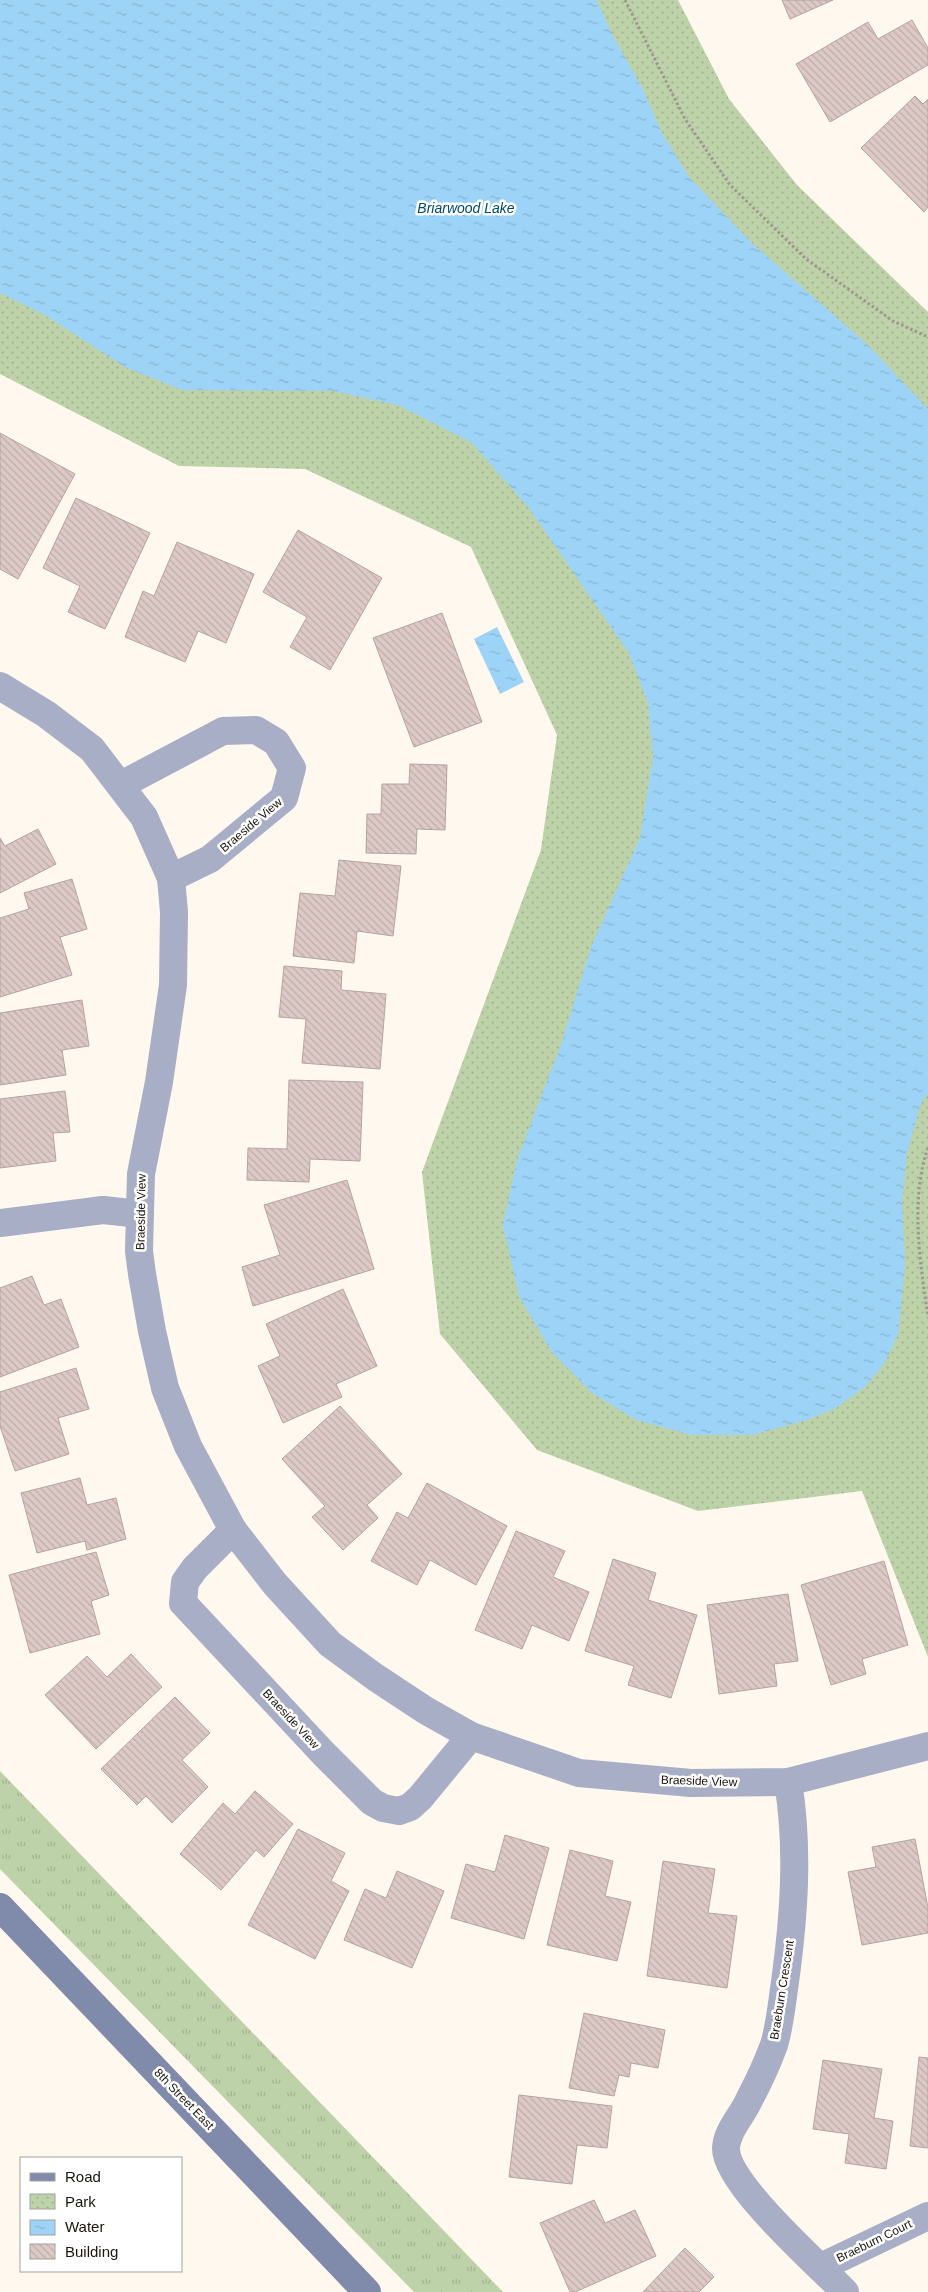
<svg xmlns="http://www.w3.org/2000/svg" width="928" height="2292" viewBox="0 0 928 2292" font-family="Arial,sans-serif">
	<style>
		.grass { fill: url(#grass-tufts) }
		.park { fill: url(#park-dots) }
		.water { fill: url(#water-ripples) }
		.building { fill: url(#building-back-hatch); stroke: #b6a3a0 }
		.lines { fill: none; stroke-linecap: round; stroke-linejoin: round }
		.path { stroke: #9d9790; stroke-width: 3; stroke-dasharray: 2.5 2.5; stroke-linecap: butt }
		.minor { stroke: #a7aec5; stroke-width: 28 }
		.secondary { stroke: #808aab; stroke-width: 28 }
		.labels { text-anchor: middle; stroke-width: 5; stroke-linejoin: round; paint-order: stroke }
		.street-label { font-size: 12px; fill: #191510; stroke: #fff }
		.water-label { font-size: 14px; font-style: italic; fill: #01496a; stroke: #fff }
	</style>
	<defs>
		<pattern id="grass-tufts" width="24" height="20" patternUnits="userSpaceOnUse" patternTransform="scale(1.25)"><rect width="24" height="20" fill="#bdd2a8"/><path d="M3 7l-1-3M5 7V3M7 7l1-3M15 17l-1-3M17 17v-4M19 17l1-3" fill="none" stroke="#a2b390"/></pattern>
		<pattern id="park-dots" width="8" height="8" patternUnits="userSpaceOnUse" patternTransform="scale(1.25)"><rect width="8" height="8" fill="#bdd2a8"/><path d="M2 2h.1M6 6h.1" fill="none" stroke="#a2b390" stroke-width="1.8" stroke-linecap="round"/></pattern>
		<pattern id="water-ripples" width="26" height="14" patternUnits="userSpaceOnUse" patternTransform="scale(1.25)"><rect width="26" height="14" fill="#9dd3f6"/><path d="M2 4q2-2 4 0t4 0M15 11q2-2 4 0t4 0" fill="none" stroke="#87b4d2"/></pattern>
		<pattern id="building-back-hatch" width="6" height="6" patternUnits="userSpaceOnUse" patternTransform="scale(1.25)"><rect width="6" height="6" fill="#ddcac7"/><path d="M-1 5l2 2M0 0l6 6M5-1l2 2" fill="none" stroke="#bdadaa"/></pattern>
	</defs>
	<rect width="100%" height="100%" fill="#fff8ef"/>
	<polygon class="grass" points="0,1771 503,2292 414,2292 0,1869"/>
	<polygon class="park" points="0,0 678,0 729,99 797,185 928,312 928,1657 862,1491 698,1511 537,1450 440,1334 422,1172 541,850 557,735 471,547 305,469 179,466 0,374"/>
	<g class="water">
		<polygon points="0,0 597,0 611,32 644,91 662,133 689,177 753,244 869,346 928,409 928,1093 920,1106 907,1154 902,1202 905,1264 898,1335 884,1364 865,1387 836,1408 807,1420 753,1435 692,1435 636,1420 592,1393 551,1351 519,1296 503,1225 517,1160 561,1045 591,947 640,838 653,757 648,703 629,653 529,508 471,442 398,405 333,391 182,390 125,367 45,315 0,293"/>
		<polygon points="497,627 524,682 500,694 474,639"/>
	</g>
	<g class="building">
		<polygon points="782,0 833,0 790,19"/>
		<polygon points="912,20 928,48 928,65 830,122 796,64 868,22 878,39"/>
		<polygon points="915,96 923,104 928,99 928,207 924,212 861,148"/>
		<polygon points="0,433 75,474 18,579 0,569"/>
		<polygon points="76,498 150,533 105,629 68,612 80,586 43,568"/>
		<polygon points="298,530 382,578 330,670 290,647 307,617 263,592"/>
		<polygon points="177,542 254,574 226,643 198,631 185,662 125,637 143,591 154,596"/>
		<polygon points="442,613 482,722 414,747 373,638"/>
		<polygon points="410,764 447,765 445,830 417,829 416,854 366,853 367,814 381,814 382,784 409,784"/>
		<polygon points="38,829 56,864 0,893 0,838 5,846"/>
		<polygon points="339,860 401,866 393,936 357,931 354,963 293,956 300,893 335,896"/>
		<polygon points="72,879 87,929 60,937 72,975 0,997 0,918 29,909 24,893"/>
		<polygon points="284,966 342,971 341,990 386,994 380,1069 302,1063 306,1019 279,1017"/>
		<polygon points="82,1000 89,1046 62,1050 66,1075 0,1085 0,1013"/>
		<polygon points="289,1080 363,1082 360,1161 310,1159 309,1182 247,1180 248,1148 287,1149"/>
		<polygon points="65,1091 70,1132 53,1133 56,1161 0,1168 0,1099"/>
		<polygon points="347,1180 374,1269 253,1306 242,1267 280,1255 264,1205"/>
		<polygon points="32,1276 44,1305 61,1299 79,1347 0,1377 0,1288"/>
		<polygon points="343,1289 377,1366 336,1384 342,1397 283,1423 258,1366 280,1356 266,1324"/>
		<polygon points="76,1368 89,1409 58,1418 69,1454 15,1471 0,1426 0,1392"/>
		<polygon points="340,1406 402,1474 367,1505 378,1518 343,1550 312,1517 325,1506 282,1459"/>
		<polygon points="80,1478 87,1505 116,1498 126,1539 87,1550 85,1541 37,1553 21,1493"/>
		<polygon points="427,1483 507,1526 476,1585 430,1560 417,1585 371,1561 397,1512 408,1518"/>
		<polygon points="516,1531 565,1551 553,1577 589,1592 569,1641 532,1625 522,1649 475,1630"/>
		<polygon points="96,1552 109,1595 91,1601 100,1634 30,1653 9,1575"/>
		<polygon points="613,1559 656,1573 648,1600 697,1615 671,1698 628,1685 634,1666 585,1651"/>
		<polygon points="884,1561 908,1645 862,1659 866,1674 831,1685 801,1585"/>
		<polygon points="788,1594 798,1661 774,1664 777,1686 719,1694 707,1605"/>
		<polygon points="131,1654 162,1687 96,1749 45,1695 87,1656 107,1677"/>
		<polygon points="175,1697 210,1733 182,1760 208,1787 172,1823 146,1796 137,1805 101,1769"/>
		<polygon points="255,1791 293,1824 264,1857 256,1850 221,1890 180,1854 223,1803 235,1814"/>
		<polygon points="298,1829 345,1853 331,1881 349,1891 315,1959 248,1925"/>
		<polygon points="505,1835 549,1848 524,1939 451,1918 466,1864 495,1872"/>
		<polygon points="915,1839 928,1908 928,1933 862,1945 848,1872 876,1867 872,1847"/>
		<polygon points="570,1850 613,1861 605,1896 631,1902 617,1961 547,1945"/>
		<polygon points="663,1861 715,1869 708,1913 737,1916 727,1988 647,1976"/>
		<polygon points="397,1871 444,1891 412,1968 344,1940 365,1889 386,1898"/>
		<polygon points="584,2013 665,2030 658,2068 631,2063 629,2077 619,2075 614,2096 569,2088"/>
		<polygon points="919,2057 928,2058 928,2148 910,2146"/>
		<polygon points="823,2060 882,2069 874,2118 893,2121 886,2169 845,2163 849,2134 813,2129"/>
		<polygon points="519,2095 612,2106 607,2148 577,2145 572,2184 509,2177"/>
		<polygon points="594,2200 605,2223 635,2210 656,2256 575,2292 570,2292 540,2223"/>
		<polygon points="685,2248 714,2277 699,2292 643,2292"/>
	</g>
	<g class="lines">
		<g class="path">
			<polyline points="625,0 685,119 730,185 806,259 893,321 928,337"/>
			<path d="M928,1148C910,1198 920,1264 928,1316"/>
		</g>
		<g class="minor">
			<polyline points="0,686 46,714 92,749 144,817 171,878 174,912 173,985 159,1082 141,1174 139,1251 142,1274 152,1331 165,1388 188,1446 233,1530 275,1584 330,1644 375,1677 425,1710 471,1736 579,1773 691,1783 788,1782 928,1746"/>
			<polyline points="121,785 223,731 256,730 276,742 292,768 284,798 210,859 171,878"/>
			<polyline points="0,1223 103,1210 140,1214"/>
			<polyline points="233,1530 195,1568 185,1582 183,1603 323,1753 372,1802 383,1808 399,1811 410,1807 420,1798 471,1736"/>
			<path d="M788,1782C799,1848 794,1916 785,1982C782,2002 780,2025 774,2045C768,2061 757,2085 749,2100C742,2116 727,2130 726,2148C725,2183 819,2265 845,2292"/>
			<polyline points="821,2267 928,2216"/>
		</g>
		<polyline class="secondary" points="0,1907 367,2292"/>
	</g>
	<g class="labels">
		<g class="street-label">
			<text transform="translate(251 825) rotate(-40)" y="4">Braeside View</text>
			<text transform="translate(141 1212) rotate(-89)" y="4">Braeside View</text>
			<text transform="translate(291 1719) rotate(47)" y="4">Braeside View</text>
			<text transform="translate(699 1781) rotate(2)" y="4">Braeside View</text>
			<text transform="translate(782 1990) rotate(-81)" y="4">Braeburn Crescent</text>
			<text transform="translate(184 2099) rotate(46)" y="4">8th Street East</text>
			<text transform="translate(874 2241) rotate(-26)" y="4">Braeburn Court</text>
		</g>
		<g class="water-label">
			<text x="466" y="213">Briarwood Lake</text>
		</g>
	</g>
	<rect x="20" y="2157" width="162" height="115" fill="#ffffff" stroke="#a3a19f"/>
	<rect x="30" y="2173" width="25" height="8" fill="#808aab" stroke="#a3a19f"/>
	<text x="65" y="2182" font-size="15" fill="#191510">Road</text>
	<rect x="30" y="2194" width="25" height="15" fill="url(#park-dots)" stroke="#a3a19f"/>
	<text x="65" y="2207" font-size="15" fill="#191510">Park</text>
	<rect x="30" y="2220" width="25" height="15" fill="url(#water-ripples)" stroke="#a3a19f"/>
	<text x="65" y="2232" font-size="15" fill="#191510">Water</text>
	<rect x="30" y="2244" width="25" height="15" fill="url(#building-back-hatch)" stroke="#a3a19f"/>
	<text x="65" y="2257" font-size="15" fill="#191510">Building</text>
</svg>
